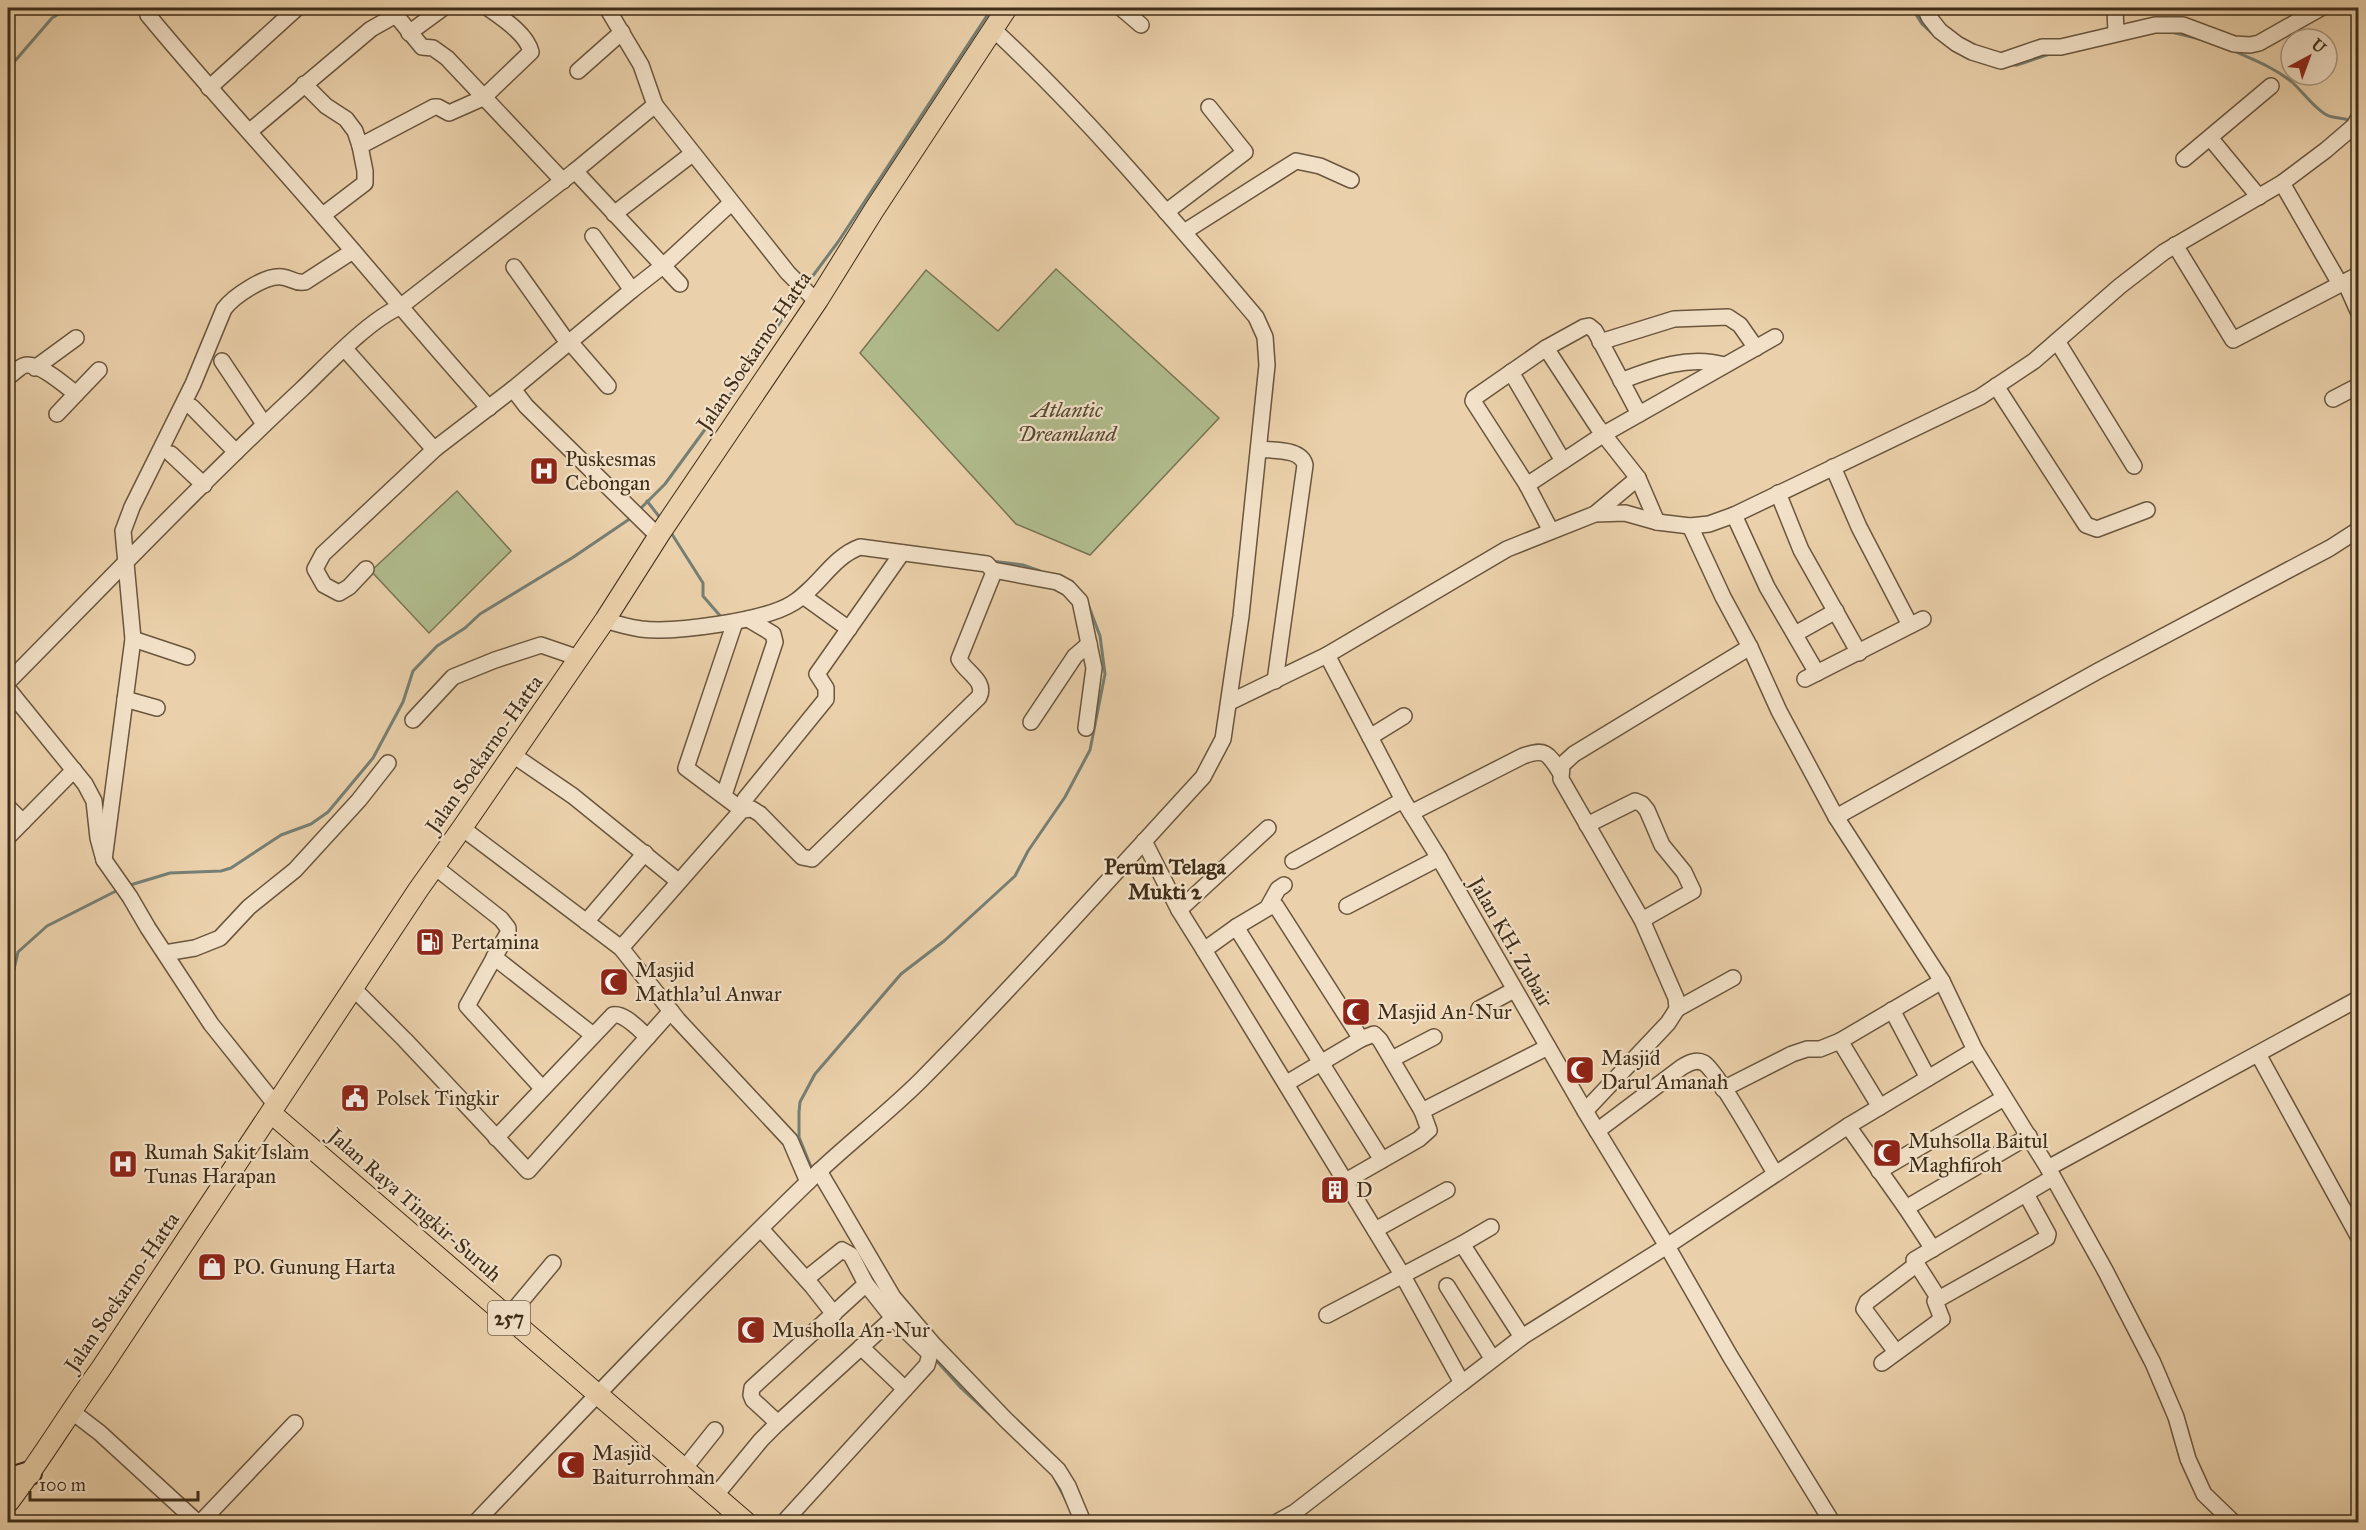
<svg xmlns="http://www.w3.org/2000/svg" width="2366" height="1530" viewBox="0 0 2366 1530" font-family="'IM FELL Great Primer',serif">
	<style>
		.green { fill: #b1bd8e; stroke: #787553; stroke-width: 1.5 }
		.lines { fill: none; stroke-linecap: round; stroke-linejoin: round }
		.stream { stroke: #767f74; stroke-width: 3 }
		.minor-casing { stroke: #6a563d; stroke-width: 18 }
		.major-casing { stroke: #3f2d18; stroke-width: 22 }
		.highway-casing { stroke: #3f2d18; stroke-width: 26 }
		.minor { stroke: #f2e1c8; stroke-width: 15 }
		.major { stroke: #ebd1ab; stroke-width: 20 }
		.highway { stroke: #ebd1ab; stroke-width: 22 }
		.labels { text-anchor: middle; stroke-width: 4.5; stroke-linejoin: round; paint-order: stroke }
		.shield { fill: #f2e1c8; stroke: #75634d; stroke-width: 1.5 }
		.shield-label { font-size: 20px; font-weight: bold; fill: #3f2d18 }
		.street-label { font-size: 21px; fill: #3f2d18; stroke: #f2e1c8 }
		.park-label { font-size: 21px; font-style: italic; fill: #564a30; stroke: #f2e1c8 }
		.poi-label { font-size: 21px; fill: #3f2d18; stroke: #f2e1c8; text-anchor: start }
		.neighbourhood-label { font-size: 22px; font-weight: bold; fill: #3f2d18; stroke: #f2e1c8 }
	</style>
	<rect width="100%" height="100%" fill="#ebd1ab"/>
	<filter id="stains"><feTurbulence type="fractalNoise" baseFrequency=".00333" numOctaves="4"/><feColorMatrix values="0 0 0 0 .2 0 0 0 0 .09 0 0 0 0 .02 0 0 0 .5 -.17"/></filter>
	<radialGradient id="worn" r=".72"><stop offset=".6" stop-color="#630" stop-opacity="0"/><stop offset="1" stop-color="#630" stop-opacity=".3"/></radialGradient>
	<g class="green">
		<polygon points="1056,269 1219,418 1090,555 1016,524 860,353 926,270 998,331"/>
		<polygon points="457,491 511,551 429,633 371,571"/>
	</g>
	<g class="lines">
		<g class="stream">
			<polyline points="1912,8 1922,24 1936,37"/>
			<polyline points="2171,32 2200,39"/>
			<path d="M2234,51C2254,60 2275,68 2292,82C2303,92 2312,106 2325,114C2332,119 2343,117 2351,121"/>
			<polyline points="2011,65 2017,65 2053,53"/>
			<polyline points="8,69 52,18 69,8"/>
			<polyline points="806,285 838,242 992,8"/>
			<polyline points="647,501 661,519"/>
			<polyline points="638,511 665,484 739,383 800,293"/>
			<polyline points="670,531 703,583 703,596 722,618"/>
			<polyline points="991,561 1023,565 1040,571"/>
			<polyline points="793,594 811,578"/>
			<polyline points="127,886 170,873 221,871 231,868 281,835 311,824 328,812 373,758 403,702 413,671 437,646 465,628 480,614 572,558 631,518"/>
			<polyline points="8,995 18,952 47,926 118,890"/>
			<polyline points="813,1172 799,1137 799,1112 800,1102 815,1074 901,974 944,941 1015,876 1028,851 1065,797 1090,750 1105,674 1100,636 1088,604"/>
			<polyline points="934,1358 961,1388 997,1421"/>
			<polyline points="1056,1481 1067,1502"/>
		</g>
		<g class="minor-casing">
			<g id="minor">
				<path d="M146,8L148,15C204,83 264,148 322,215C378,279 432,345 489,408"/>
				<polyline points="390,8 422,47 433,48 447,58 563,181"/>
				<polyline points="607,8 641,65 655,105"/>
				<polyline points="1121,8 1141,25"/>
				<polyline points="1925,8 1929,17 1940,31 1957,44 1972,52 2001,61 2042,47 2061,47 2155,25 2183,25 2234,44 2250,45 2259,43 2321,8"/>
				<polyline points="2115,8 2116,33"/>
				<polyline points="409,33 443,8"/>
				<polyline points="578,71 622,32"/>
				<polyline points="304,84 326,106 346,119 355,131 360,146"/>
				<polyline points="209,88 297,8"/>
				<polyline points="249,132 371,29 396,15"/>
				<polyline points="2211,139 2259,197"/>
				<polyline points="2184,159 2271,86"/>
				<polyline points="575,171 680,284"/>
				<polyline points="2282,183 2340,284"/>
				<polyline points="1166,212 1245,152 1209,107"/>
				<polyline points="614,214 692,154"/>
				<path d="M323,215L365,183V171L360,146L434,107H438L449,113L483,98L531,52C527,34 502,18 488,8"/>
				<polyline points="1184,232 1296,161 1320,166 1351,180"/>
				<polyline points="2175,245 2233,340 2358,275"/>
				<polyline points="514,267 568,343"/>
				<polyline points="2345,282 2358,311"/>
				<polyline points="632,290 664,265 731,203"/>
				<polyline points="2057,341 2134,466"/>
				<polyline points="570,342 608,386"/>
				<polyline points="1600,342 1674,319 1728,317 1740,325 1756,348"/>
				<polyline points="1546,348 1597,426 1638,478 1657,522"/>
				<polyline points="345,349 432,447 436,448 513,389 526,406 658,536"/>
				<polyline points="222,361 264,424"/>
				<polyline points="35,368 76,338"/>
				<polyline points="1511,372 1563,461"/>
				<path d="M8,377C13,374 21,365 27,365C41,364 66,386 76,394L99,370"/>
				<path d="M1621,381C1654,368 1689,355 1724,365"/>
				<polyline points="1996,386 2086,525 2097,529 2147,510"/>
				<polyline points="513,389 632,290 593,236"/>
				<polyline points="2333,399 2358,386"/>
				<polyline points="192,407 236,452"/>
				<polyline points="57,414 76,394"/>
				<path d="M1259,449C1273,451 1301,448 1305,465L1275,681"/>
				<polyline points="171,454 204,485"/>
				<polyline points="1833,467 1859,527 1910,625"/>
				<polyline points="1527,485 1604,434 1775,337"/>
				<polyline points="1778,493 1801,550 1859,653"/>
				<polyline points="1595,514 1638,478"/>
				<polyline points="1734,515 1767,587 1817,673"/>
				<polyline points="1690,526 1723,597 1750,647 1779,711 1836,817 1942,981 1975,1050 2048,1168 2106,1272 2153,1363 2176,1417 2188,1459 2204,1494 2233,1522"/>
				<polyline points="1551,531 1527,485 1473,401 1474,398 1546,348 1584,327 1589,326 1595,331 1639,414"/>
				<polyline points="366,569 349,587 339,593 324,585 315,569 323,554 436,448"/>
				<polyline points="993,570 1057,582 1068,588 1080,601 1094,668 1086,728"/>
				<polyline points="803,596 849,629"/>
				<path d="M605,620C617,624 628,627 641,629C674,633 765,621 793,603C818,588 832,557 860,547L987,564L994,572L959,659C965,672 987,681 979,697L812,859L802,857L760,814L752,809L742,810L621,948"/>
				<polyline points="735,622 686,768 742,810"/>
				<polyline points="1795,634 1836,611"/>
				<polyline points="133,639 187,657"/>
				<polyline points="1327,655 1403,800 1439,858 1585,1111 1667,1246 1730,1356 1832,1522"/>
				<polyline points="1805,679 1923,619"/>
				<path d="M8,682C105,584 201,483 302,389C326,366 370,319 400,307L575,171L655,105L788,273L811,296L818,300"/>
				<polyline points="8,689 85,784 94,801 98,838 104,860 130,897 148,928 211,1024 275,1104"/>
				<polyline points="125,699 157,708"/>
				<polyline points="1230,702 1327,655 1507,549 1595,514 1625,513 1657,522 1690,526 1709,524 1734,515 1980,397 2034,361 2120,286 2164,252 2282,183 2326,150 2354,126 2358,119"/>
				<polyline points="413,720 453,677 495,660 541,645 579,658"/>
				<polyline points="1031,722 1075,656 1089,644"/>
				<polyline points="1370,737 1404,716"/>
				<polyline points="513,755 573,796 678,881"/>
				<polyline points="724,795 775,642 773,634 748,619"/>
				<polyline points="8,807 23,822"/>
				<polyline points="740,809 745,799 826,699 826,688 817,674 902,553"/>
				<path d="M1411,813L1523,756C1545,748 1548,753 1560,772"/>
				<polyline points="1836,817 2098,671 2330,548 2358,530"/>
				<polyline points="1587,825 1635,801 1642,804 1647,810 1662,845 1684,872 1693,891 1642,920"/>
				<polyline points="462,828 621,948 678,1020 790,1140 808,1182"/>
				<polyline points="8,837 74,770"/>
				<polyline points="1144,841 1179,910 1204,950 1236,927 1273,905 1276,906 1361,1039 1287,1083"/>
				<path d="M104,860L133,639L123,531L132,507L193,384L224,309C234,296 265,275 282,277C292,278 295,284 305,282L353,251"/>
				<polyline points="1293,861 1403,800"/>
				<polyline points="435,867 501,919 508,928 508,933 467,1006 542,1088"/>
				<polyline points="1347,906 1439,858"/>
				<polyline points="1268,907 1278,889 1284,885"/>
				<polyline points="1179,910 1268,828"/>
				<polyline points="586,922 645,853"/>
				<polyline points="1236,927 1382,1160"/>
				<polyline points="1204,950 1403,1276 1462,1383 1522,1337 1667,1246 1848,1126 1975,1050"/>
				<polyline points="165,953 195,948 220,938 249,907 295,870 359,800 388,763"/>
				<polyline points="494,957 593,1035"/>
				<polyline points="352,987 405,1040 528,1171 671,1011"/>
				<polyline points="1479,1009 1514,990"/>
				<polyline points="1677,1009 1733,978"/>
				<polyline points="1892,1010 1928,1078"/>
				<polyline points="1840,1041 1880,1107"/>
				<polyline points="2258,1054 2358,1236"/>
				<polyline points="1392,1059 1434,1037"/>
				<polyline points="1723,1089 1792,1054 1807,1049 1820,1049 1840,1041 1942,981"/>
				<polyline points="1422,1111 1548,1047"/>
				<polyline points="1585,1111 1668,1023 1677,1009 1676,998 1642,920 1561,779 1562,765 1574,754 1750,647"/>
				<polyline points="1848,1126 1906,1208 1933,1249"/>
				<path d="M1597,1131L1682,1067C1689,1063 1696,1059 1704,1063C1718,1072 1763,1154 1775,1173"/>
				<path d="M496,1138L613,1015C625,1013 639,1030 648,1037"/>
				<polyline points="2048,1168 2358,999"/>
				<polyline points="819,1171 893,1297 934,1345 1005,1419 1058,1470 1068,1486 1083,1522"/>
				<polyline points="1879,1171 2004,1098"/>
				<polyline points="1344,1182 1419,1139 1429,1130 1422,1111 1380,1040 1374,1034 1361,1039"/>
				<polyline points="1906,1208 2029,1136"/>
				<polyline points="761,1229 812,1286 834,1314"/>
				<polyline points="1375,1230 1447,1190"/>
				<polyline points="1462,1244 1491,1227"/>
				<polyline points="806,1279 842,1250 851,1255 866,1284"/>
				<polyline points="1447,1286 1492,1358"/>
				<polyline points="1939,1299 1914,1260 2052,1178"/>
				<polyline points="1327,1315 1462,1244 1522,1337"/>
				<polyline points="508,1317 553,1263"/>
				<polyline points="861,1347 905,1389"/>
				<polyline points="1896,1352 1864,1309 1867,1302 1917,1264"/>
				<polyline points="1882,1363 1942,1319 1935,1301 2047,1238 2048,1234 2026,1194"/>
				<polyline points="70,1410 100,1433 197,1522"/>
				<polyline points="778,1423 893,1318"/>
				<polyline points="684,1469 715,1430"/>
				<polyline points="715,1496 761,1440 778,1423 753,1400 751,1395 752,1388 866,1284 893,1318 925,1349 930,1354 927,1365 784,1522"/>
				<polyline points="201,1522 295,1423"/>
				<path d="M476,1522C586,1406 697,1289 812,1178C847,1144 887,1114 921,1080C1018,982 1110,878 1203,777L1223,739L1241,616L1267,365L1265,337L1256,317C1172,218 1089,118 993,29"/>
				<polyline points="1277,1522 1295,1512 1462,1383"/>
			</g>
		</g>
		<g class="major-casing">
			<g id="major">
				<polyline points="271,1113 746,1522"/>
				<path d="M8,1503C41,1460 68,1414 100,1370L418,890L462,828L605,620L661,532L818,300L874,210L1007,8"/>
			</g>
		</g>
		<g class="highway-casing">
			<polyline id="highway" points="8,1480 30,1473"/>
		</g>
		<use href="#minor" class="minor"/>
		<use href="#major" class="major"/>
		<use href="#highway" class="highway"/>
	</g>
	<defs>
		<g id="hospital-square" transform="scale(1.5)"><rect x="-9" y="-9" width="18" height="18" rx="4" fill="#8f2418" stroke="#f2e1c8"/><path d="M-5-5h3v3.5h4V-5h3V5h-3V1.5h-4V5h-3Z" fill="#fff"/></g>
		<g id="fuel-square" transform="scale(1.5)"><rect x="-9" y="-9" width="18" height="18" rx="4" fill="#8f2418" stroke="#f2e1c8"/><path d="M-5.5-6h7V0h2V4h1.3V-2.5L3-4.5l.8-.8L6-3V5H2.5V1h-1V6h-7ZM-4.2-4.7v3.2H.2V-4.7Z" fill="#fff"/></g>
		<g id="mosque-square" transform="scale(1.5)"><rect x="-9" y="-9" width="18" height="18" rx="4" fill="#8f2418" stroke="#f2e1c8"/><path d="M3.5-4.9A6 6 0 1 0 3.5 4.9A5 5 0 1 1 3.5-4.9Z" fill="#fff"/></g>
		<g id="civic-square" transform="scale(1.5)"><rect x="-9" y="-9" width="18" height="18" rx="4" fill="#8f2418" stroke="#f2e1c8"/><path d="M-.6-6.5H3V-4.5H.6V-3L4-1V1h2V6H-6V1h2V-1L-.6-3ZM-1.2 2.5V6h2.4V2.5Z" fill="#fff"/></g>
		<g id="building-square" transform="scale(1.5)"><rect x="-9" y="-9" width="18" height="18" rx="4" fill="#8f2418" stroke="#f2e1c8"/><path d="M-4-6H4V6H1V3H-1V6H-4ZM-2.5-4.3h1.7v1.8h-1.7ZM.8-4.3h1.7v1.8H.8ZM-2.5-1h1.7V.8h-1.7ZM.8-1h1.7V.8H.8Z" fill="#fff"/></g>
		<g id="shop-square" transform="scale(1.5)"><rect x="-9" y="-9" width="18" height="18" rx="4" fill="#8f2418" stroke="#f2e1c8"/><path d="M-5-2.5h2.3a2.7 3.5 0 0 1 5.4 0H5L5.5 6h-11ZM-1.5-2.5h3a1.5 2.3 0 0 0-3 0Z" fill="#fff"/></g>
	</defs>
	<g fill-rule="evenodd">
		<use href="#hospital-square" x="544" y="471"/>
		<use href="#fuel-square" x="430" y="942"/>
		<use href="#mosque-square" x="614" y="982"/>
		<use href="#mosque-square" x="1356" y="1012"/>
		<use href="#mosque-square" x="1580" y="1070"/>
		<use href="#civic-square" x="355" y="1098"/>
		<use href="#mosque-square" x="1887" y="1153"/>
		<use href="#hospital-square" x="123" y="1164"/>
		<use href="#building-square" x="1335" y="1190"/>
		<use href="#shop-square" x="212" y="1267"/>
		<use href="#mosque-square" x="751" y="1330"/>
		<use href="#mosque-square" x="571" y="1465"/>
	</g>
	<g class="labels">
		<rect class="shield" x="488" y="1301" width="42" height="34" rx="4.5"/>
		<g class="shield-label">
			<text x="509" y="1325">257</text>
		</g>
		<g class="street-label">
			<text transform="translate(754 351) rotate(-56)" y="7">Jalan Soekarno-Hatta</text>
			<text transform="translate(484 754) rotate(-55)" y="7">Jalan Soekarno-Hatta</text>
			<text transform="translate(1511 942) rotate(60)" y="7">Jalan KH. Zubair</text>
			<text transform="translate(415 1205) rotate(41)" y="7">Jalan Raya Tingkir-Suruh</text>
			<text transform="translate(122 1292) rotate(-56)" y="7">Jalan Soekarno-Hatta</text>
		</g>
		<g class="park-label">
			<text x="1067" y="417">Atlantic<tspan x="1067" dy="24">Dreamland</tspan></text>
		</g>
		<g class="poi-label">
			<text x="565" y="466">Puskesmas<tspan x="565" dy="24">Cebongan</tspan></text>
			<text x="451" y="949">Pertamina</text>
			<text x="635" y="977">Masjid<tspan x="635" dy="24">Mathla'ul Anwar</tspan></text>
			<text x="1377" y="1019">Masjid An-Nur</text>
			<text x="1601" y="1065">Masjid<tspan x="1601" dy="24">Darul Amanah</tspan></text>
			<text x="376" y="1105">Polsek Tingkir</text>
			<text x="1908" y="1148">Muhsolla Baitul<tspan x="1908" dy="24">Maghfiroh</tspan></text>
			<text x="144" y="1159">Rumah Sakit Islam<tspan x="144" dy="24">Tunas Harapan</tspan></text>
			<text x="1356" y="1197">D</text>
			<text x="233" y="1274">PO. Gunung Harta</text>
			<text x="772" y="1337">Musholla An-Nur</text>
			<text x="592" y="1460">Masjid<tspan x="592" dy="24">Baiturrohman</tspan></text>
		</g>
		<g class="neighbourhood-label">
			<text x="1165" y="874">Perum Telaga<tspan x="1165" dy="25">Mukti 2</tspan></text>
		</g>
	</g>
	<rect width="2366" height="1530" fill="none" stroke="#ebd1ab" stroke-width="30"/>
	<rect x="9" y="9" width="2348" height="1512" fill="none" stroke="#3f2d18" stroke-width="3"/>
	<rect x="15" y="15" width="2336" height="1500" fill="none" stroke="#3f2d18" stroke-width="1.5"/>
	<g transform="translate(2309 57) rotate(41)"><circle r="28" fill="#f2e1c8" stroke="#aa9982" stroke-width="1.5"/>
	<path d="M0-4.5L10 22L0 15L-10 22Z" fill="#8f2418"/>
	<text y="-9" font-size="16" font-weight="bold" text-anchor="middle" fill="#3f2d18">U</text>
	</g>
	<path d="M30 1491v9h168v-9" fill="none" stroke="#3f2d18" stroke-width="3"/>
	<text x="39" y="1491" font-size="18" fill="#3f2d18" stroke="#f2e1c8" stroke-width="4.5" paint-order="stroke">100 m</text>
	<rect width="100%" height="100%" filter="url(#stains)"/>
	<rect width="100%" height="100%" fill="url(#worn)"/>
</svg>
